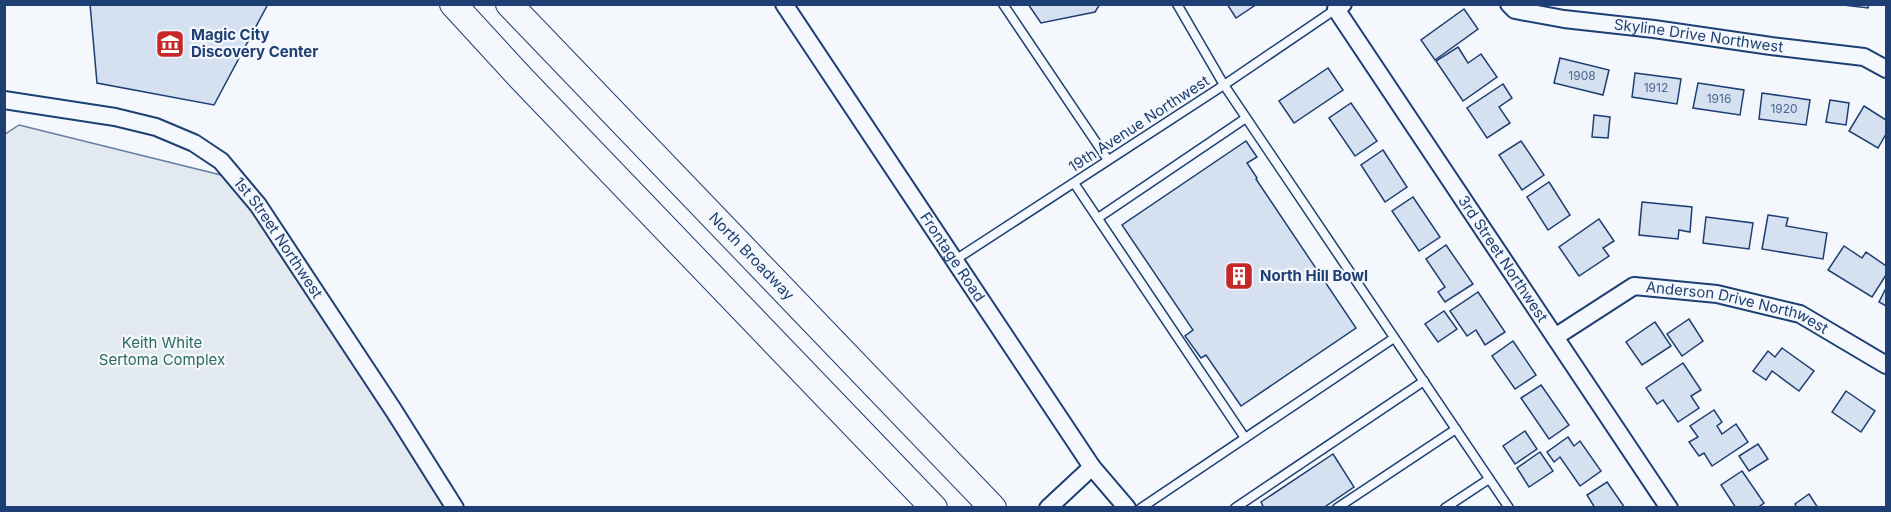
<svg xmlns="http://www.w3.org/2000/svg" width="1891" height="512" viewBox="0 0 1891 512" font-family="Inter,sans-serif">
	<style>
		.park { fill: #e3e9f0; stroke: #687fa3; stroke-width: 1.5 }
		.building { fill: #d5e0f0; stroke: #1d3f73; stroke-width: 1.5 }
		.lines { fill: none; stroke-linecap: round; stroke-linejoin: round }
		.lane-casing { stroke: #1d3f73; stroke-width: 11 }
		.street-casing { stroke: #1d3f73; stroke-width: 20 }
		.primary-casing { stroke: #1d3f73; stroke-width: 28 }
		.lane { stroke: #f4f7fb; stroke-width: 8 }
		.street { stroke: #f4f7fb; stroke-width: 16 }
		.primary { stroke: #f4f7fb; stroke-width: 26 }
		.labels { text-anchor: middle; stroke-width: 4.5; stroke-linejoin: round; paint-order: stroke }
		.number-label { font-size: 12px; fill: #4b6792 }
		.poi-label { font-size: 15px; font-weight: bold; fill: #1d3f73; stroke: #f4f7fb; text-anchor: start }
		.street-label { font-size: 15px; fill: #1d3f73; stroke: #f4f7fb }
		.park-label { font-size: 15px; fill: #2c6c60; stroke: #f4f7fb }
	</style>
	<rect width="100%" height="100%" fill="#f4f7fb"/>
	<polygon class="park" points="19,125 237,179 445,507 5,508 4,135"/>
	<g class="building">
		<polygon points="90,4 268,4 214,105 97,83"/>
		<polygon points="1028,4 1100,4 1095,12 1041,23"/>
		<polygon points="1227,4 1257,4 1236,18"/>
		<polygon points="1835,4 1869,4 1868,8"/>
		<polygon points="1464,9 1478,29 1435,60 1421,40"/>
		<polygon points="1458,47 1468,63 1481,54 1497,77 1463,101 1436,61"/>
		<polygon points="1560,58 1609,70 1603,95 1554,83"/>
		<polygon points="1328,68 1343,90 1294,123 1279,101"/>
		<polygon points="1635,73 1681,79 1677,104 1632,97"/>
		<polygon points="1698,83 1744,90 1740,115 1693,108"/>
		<polygon points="1503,84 1512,98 1499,107 1510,123 1487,138 1467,108"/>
		<polygon points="1762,93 1810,100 1806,125 1759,119"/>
		<polygon points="1830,100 1849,103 1846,125 1826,122"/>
		<polygon points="1351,103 1377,141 1355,156 1329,118"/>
		<polygon points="1864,106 1886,120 1886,134 1878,148 1849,131"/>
		<polygon points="1594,115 1610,117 1608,138 1592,137"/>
		<polygon points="1246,141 1257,157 1247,163 1257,178 1256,179 1356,328 1241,406 1206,355 1201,358 1185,336 1193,330 1122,225"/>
		<polygon points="1521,141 1544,175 1522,190 1499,155"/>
		<polygon points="1383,150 1407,187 1385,202 1361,165"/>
		<polygon points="1549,182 1570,215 1548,230 1527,197"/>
		<polygon points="1413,197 1440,237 1419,251 1392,211"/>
		<polygon points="1642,202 1692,207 1690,232 1679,230 1678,239 1639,235"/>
		<polygon points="1768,215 1788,218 1786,226 1827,233 1823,259 1762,249"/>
		<polygon points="1706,217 1753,223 1749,249 1703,243"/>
		<polygon points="1599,219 1614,241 1603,248 1609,256 1579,276 1559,247"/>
		<polygon points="1446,245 1473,284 1445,302 1438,292 1445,287 1426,259"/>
		<polygon points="1844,246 1862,258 1866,252 1886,266 1886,275 1872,297 1828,270"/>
		<polygon points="1886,288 1886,306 1879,302"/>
		<polygon points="1478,292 1505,332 1485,345 1476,330 1467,336 1450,311"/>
		<polygon points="1444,311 1457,329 1438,342 1425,324"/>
		<polygon points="1689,319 1703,341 1682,356 1667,334"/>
		<polygon points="1655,322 1671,346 1642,365 1626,342"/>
		<polygon points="1513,341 1536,375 1515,389 1492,356"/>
		<polygon points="1782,348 1814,371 1799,391 1772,371 1766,380 1753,371 1768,351 1775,357"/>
		<polygon points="1683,363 1701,390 1691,396 1699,408 1678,422 1663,400 1657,404 1646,388"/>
		<polygon points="1541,385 1569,425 1549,439 1521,398"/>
		<polygon points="1846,391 1875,411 1861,432 1832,412"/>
		<polygon points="1714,410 1722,422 1717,426 1722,434 1736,424 1748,442 1712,466 1704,453 1699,456 1689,442 1698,437 1690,426"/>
		<polygon points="1525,431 1537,449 1515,464 1503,446"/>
		<polygon points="1568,437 1574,446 1580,441 1601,471 1580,486 1560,457 1554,462 1547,452"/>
		<polygon points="1758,444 1768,459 1749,471 1739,456"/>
		<polygon points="1540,452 1553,471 1529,487 1517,468"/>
		<polygon points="1333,454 1354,487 1323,508 1264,508 1261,502"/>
		<polygon points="1742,471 1764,503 1757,508 1736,508 1721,485"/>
		<polygon points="1607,482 1625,508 1595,508 1587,495"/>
		<polygon points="1809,494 1818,508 1797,508 1795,504"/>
	</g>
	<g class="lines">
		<g class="lane-casing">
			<g id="lane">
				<polyline points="1003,4 1108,160"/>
				<polyline points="1177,4 1224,85 1509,508"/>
				<polyline points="1074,183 1245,438"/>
				<polyline points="1098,218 1246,118"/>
				<polyline points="955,260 1224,85 1336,9 1335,7"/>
				<polyline points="1141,508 1394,338"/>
				<polyline points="1235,508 1424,381"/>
				<polyline points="1337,508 1456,429"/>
				<polyline points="1445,508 1489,479"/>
			</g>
		</g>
		<g class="street-casing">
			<g id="street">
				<path id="s1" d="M784,4L1092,467L1127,508"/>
				<path id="s2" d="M1343,4L1336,9L1669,508"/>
				<path id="s3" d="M1509,4L1515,10L1564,19L1654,29L1771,46L1864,57L1886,69"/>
				<path id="s4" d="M4,100L115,117L156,127L194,143L221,161L258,205L394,411L455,508"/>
				<path id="s5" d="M1555,337L1634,286L1717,294L1800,314L1886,365"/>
				<polyline points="1048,508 1092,467"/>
			</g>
		</g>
		<g class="primary-casing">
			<g id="primary">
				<polyline points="453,4 521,78 934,508"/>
				<path id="s6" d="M509,4L993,508"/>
			</g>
		</g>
		<use href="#lane" class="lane"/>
		<use href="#street" class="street"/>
		<use href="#primary" class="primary"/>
	</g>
	<defs>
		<g id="museum-square" transform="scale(1.5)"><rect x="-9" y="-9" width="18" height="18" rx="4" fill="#c62828" stroke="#f4f7fb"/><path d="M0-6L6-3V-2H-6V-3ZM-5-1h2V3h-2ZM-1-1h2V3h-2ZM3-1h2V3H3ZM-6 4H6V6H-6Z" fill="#fff"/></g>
		<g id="building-square" transform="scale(1.5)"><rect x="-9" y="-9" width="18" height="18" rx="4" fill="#c62828" stroke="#f4f7fb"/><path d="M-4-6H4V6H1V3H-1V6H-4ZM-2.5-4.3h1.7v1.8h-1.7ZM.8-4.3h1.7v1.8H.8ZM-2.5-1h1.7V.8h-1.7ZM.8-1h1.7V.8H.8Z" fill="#fff"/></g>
	</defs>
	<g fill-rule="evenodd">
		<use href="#museum-square" x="170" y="44"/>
		<use href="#building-square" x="1239" y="276"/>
	</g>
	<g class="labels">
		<g class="number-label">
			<text x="1582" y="80">1908</text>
			<text x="1656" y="92">1912</text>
			<text x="1719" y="103">1916</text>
			<text x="1784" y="113">1920</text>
		</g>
		<g class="poi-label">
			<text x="191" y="40">Magic City<tspan x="191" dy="17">Discovery Center</tspan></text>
			<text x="1260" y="281">North Hill Bowl</text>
		</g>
		<g class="street-label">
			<text dy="5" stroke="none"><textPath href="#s3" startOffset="194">Skyline Drive Northwest</textPath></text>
			<text transform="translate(1139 124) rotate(-33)" y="5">19th Avenue Northwest</text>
			<text dy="5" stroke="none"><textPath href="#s4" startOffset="324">1st Street Northwest</textPath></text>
			<text dy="5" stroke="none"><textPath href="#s6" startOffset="350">North Broadway</textPath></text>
			<text dy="5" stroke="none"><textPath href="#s1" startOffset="304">Frontage Road</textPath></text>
			<text dy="5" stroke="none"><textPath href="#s2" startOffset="309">3rd Street Northwest</textPath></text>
			<text dy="5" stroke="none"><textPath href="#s5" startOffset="200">Anderson Drive Northwest</textPath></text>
		</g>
		<g class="park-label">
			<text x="162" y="348">Keith White<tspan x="162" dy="17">Sertoma Complex</tspan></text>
		</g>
	</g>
	<rect width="1891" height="512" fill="none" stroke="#1d3f73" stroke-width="12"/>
</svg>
